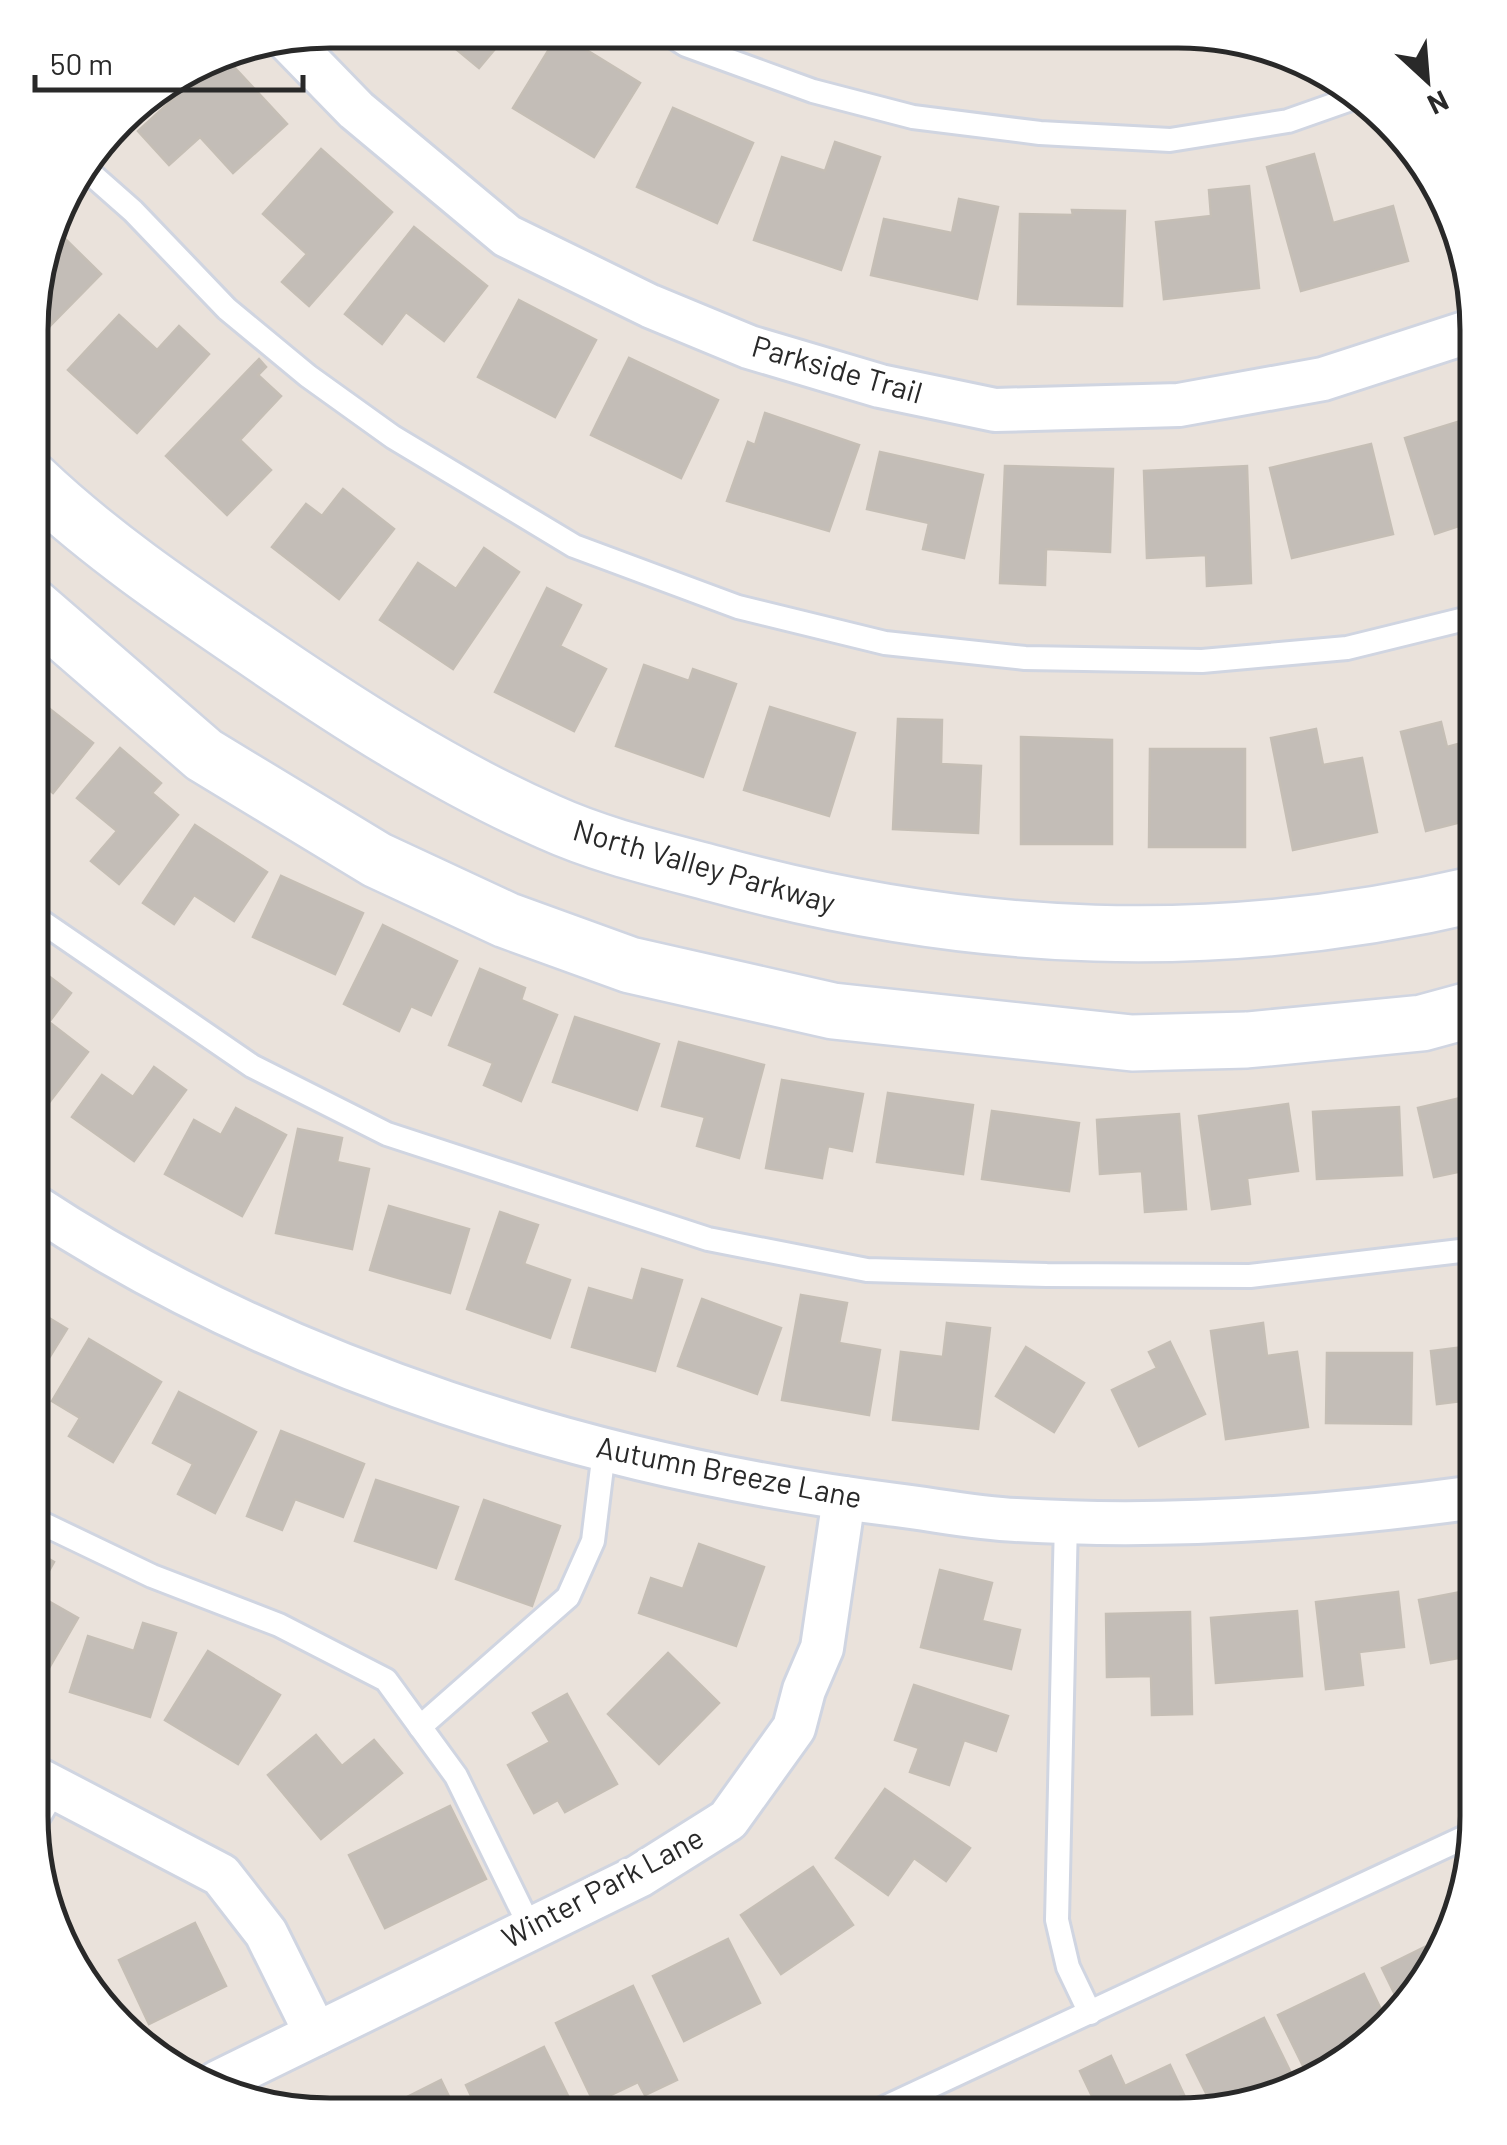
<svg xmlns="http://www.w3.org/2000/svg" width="1507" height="2145" viewBox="0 0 1507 2145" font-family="Barlow,sans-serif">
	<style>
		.building { fill: #c3bdb7; stroke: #c5beb5; stroke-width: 2.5 }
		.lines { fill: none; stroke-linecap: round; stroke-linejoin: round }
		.lane-casing { stroke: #d0d5e1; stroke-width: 28 }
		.street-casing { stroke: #d0d5e1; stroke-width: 48 }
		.secondary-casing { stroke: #d0d5e1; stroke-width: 60 }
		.lane { stroke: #fff; stroke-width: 22 }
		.street { stroke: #fff; stroke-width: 42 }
		.secondary { stroke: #fff; stroke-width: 55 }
		.labels { text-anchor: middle; stroke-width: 10; stroke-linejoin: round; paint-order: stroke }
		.street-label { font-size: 30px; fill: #292929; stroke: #fff }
		.rim { fill: none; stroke: #292929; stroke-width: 5 }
	</style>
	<rect width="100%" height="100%" fill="#eae2db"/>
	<g class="building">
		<polygon points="433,30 510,31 479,68"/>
		<polygon points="1011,32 1046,32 1046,36 1011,38"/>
		<polygon points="1067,32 1117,32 1117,40 1068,42"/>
		<polygon points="559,33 640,83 594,157 513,108"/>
		<polygon points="222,54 287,124 233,173 200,137 169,165 138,131"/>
		<polygon points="673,108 753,143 717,223 637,187"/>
		<polygon points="835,142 880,157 841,270 754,240 782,157 825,171"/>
		<polygon points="321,149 392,212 309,306 282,282 307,254 263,214"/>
		<polygon points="1314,154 1333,223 1393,206 1408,261 1301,291 1267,167"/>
		<polygon points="1424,171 1446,198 1457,245 1448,249 1417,174"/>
		<polygon points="1249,186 1259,288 1164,299 1156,222 1211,216 1209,190"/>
		<polygon points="959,199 998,207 977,299 871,275 884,219 952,233"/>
		<polygon points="1072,210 1125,211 1122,306 1018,304 1020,214 1073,215"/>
		<polygon points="414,227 487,286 444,341 406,312 382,344 345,314"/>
		<polygon points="54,228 101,274 36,340 33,290"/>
		<polygon points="519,300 596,340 555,417 478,377"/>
		<polygon points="119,315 157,350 179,326 209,354 137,433 68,370"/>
		<polygon points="629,358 718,400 681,478 591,435"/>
		<polygon points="259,359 266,367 258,375 281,396 240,440 271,470 227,515 166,456"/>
		<polygon points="765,413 859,445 829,531 727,501 748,442 755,445"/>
		<polygon points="1477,416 1477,520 1435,534 1405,438"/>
		<polygon points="1371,444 1393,534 1292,558 1270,468"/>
		<polygon points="880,452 983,475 964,558 923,549 929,523 867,509"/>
		<polygon points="1005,466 1113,469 1110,552 1046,549 1045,585 1000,583"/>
		<polygon points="1247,466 1251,583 1207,586 1206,555 1147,558 1144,471"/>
		<polygon points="343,489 394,529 339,599 272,547 306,504 322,516"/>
		<polygon points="484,548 519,572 453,669 380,620 418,563 456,589"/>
		<polygon points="547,588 581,605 560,646 606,669 574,731 495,692"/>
		<polygon points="644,665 689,681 693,669 736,684 703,777 616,746"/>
		<polygon points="32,695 93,743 53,793 32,776"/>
		<polygon points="770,707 855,733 829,816 744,790"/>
		<polygon points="898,719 942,720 941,764 981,766 978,833 893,829"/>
		<polygon points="1441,722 1447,747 1477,739 1477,818 1426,831 1401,732"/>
		<polygon points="1316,729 1323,765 1362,758 1377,832 1293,850 1271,738"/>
		<polygon points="1021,737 1112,740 1112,844 1021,844"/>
		<polygon points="120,748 161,783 152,793 178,815 119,884 91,861 117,831 77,798"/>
		<polygon points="1150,749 1245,749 1245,847 1149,847"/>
		<polygon points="195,825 267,872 234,921 194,895 174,924 143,903"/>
		<polygon points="281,876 363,913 335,974 253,937"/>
		<polygon points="383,925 457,961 431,1015 411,1006 399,1031 344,1004"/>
		<polygon points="480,969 525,988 521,1000 557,1015 521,1101 484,1085 493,1063 449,1045"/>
		<polygon points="42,971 71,993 49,1022 88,1052 44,1109 31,1100 31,984"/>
		<polygon points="575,1017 659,1044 637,1110 553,1082"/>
		<polygon points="679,1042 764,1065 739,1158 697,1146 705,1117 662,1106"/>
		<polygon points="154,1067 186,1090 134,1161 72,1117 102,1075 133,1097"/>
		<polygon points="782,1080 863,1094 852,1151 828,1146 822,1178 766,1168"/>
		<polygon points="888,1093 973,1105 963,1174 877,1162"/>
		<polygon points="1477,1094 1477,1168 1434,1177 1418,1108"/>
		<polygon points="1288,1104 1298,1171 1247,1178 1250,1204 1212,1209 1199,1116"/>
		<polygon points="1399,1107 1402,1175 1317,1179 1313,1112"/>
		<polygon points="236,1108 286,1135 242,1216 165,1174 194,1120 221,1135"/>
		<polygon points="992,1111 1079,1123 1069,1191 982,1179"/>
		<polygon points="1179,1114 1186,1209 1145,1212 1142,1171 1100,1174 1097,1120"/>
		<polygon points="298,1129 342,1138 337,1162 369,1169 352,1249 276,1233"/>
		<polygon points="389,1206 469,1229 450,1293 370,1270"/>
		<polygon points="500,1212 538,1225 524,1264 570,1280 550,1338 467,1309"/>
		<polygon points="642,1269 682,1280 655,1371 572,1347 589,1288 633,1301"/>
		<polygon points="801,1295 847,1303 839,1343 880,1350 869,1415 782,1400"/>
		<polygon points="702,1299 781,1328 757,1394 678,1366"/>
		<polygon points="31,1307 67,1329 31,1387"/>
		<polygon points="1477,1310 1477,1412 1464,1414 1462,1401 1437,1404 1431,1351 1472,1346 1468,1312"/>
		<polygon points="947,1323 990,1328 978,1429 893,1420 901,1352 943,1357"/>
		<polygon points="1263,1323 1267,1356 1297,1352 1308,1427 1226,1439 1211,1331"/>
		<polygon points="89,1339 161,1382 113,1462 69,1436 80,1418 52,1401"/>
		<polygon points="1170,1342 1205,1414 1139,1446 1112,1390 1157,1368 1149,1352"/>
		<polygon points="1026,1347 1084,1383 1054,1432 996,1396"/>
		<polygon points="1327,1353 1412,1353 1411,1424 1326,1423"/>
		<polygon points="179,1392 256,1432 215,1513 178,1494 193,1464 153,1443"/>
		<polygon points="281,1431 364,1464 343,1517 295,1499 282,1530 247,1516"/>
		<polygon points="376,1480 458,1507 436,1568 355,1541"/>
		<polygon points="484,1500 560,1526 532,1606 456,1579"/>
		<polygon points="699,1544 764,1567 736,1646 639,1613 651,1578 683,1589"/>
		<polygon points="30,1548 54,1562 36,1594 78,1618 42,1680 30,1673"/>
		<polygon points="940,1570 992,1583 982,1621 1020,1630 1011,1669 921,1647"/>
		<polygon points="1476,1589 1476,1663 1475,1655 1431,1663 1419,1600"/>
		<polygon points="1398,1592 1404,1647 1359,1652 1363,1685 1326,1689 1316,1602"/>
		<polygon points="1297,1611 1302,1676 1216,1683 1211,1618"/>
		<polygon points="1190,1612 1192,1714 1152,1715 1151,1676 1107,1677 1106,1614"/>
		<polygon points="143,1623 176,1633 150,1717 70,1692 88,1636 134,1651"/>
		<polygon points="208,1651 280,1695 238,1764 165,1720"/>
		<polygon points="668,1653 719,1703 659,1764 608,1714"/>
		<polygon points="914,1685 1008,1716 996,1751 964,1740 949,1785 910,1772 919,1748 895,1740"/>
		<polygon points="567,1694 617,1784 565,1812 558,1800 534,1813 508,1765 550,1742 533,1713"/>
		<polygon points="316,1735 342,1766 374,1740 402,1773 321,1839 268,1775"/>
		<polygon points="885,1789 970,1848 946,1881 914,1858 888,1895 836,1858"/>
		<polygon points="450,1806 486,1879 385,1928 349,1855"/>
		<polygon points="813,1867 853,1925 781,1974 741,1915"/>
		<polygon points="195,1923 226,1986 149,2024 119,1960"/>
		<polygon points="728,1939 760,2003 684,2041 653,1976"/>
		<polygon points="1441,1939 1426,1982 1400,2005 1382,1968"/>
		<polygon points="79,1945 109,2006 65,1952"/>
		<polygon points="1364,1974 1385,2018 1310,2080 1278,2015"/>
		<polygon points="633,1986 677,2080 645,2095 638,2082 594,2103 556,2023"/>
		<polygon points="1264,2018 1292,2075 1254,2097 1213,2107 1187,2055"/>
		<polygon points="544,2047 575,2110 479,2113 466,2085"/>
		<polygon points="1111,2056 1125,2086 1170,2065 1192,2112 1101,2115 1080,2071"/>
		<polygon points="441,2080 457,2113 375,2113"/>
		<polygon points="1072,2105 1076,2115 1053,2115"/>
	</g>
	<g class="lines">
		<g class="lane-casing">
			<g id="lane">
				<polyline points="664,31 686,45 813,91 913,117 1040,133 1170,140 1288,121 1362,95"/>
				<polyline points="82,166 133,211 227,309 308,376 393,437 574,546 738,607 885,643 1025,658 1202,661 1347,648 1477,616"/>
				<polyline points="32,915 252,1066 387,1134 708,1239 867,1270 1047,1275 1250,1276 1477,1249"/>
				<polyline points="31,1518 152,1576 279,1625 386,1680 456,1776 531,1929"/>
				<polyline points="1066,1520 1057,1920 1068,1967 1090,2013"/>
				<polyline points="420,1727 568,1597 593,1541 604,1451"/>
				<polyline points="33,1827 56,1788"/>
				<polyline points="871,2114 1476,1832"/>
			</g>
		</g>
		<g class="street-casing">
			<g id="street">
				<polyline points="285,37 356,110 507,236 650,306 749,347 880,386 995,410 1179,405 1323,379 1477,329"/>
				<path d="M31,1204C282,1370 600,1468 896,1505C936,1510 976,1518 1016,1520C1169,1529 1325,1518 1476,1497"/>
				<polyline points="30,1775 221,1875 266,1933 316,2034"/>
				<polyline points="218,2082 639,1876 728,1820 794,1728 804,1690 822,1648 844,1498"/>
			</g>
		</g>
		<g class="secondary-casing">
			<g id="secondary">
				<path d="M32,480C98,543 176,596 251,647C344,711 446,777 549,822C602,846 659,859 715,874C970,944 1218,955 1477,894"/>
				<polyline points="32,606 204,755 377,860 506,920 630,965 833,1011 1132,1043 1247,1040 1422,1023 1477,1008"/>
			</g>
		</g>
		<use href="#lane" class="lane"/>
		<use href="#street" class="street"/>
		<use href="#secondary" class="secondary"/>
	</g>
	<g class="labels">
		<g class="street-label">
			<text transform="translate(837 370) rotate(16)" y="10">Parkside Trail</text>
			<text transform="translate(704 867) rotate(16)" y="10">North Valley Parkway</text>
			<text transform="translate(729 1473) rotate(11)" y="10">Autumn Breeze Lane</text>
			<text transform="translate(603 1888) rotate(-28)" y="10">Winter Park Lane</text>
		</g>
	</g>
	<path d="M0 0H1507V2145H0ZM330 48H1178A282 282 0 0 1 1460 330V1816A282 282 0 0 1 1178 2098H330A282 282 0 0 1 48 1816V330A282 282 0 0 1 330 48Z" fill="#fff" fill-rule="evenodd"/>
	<path class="rim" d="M330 48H1178A282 282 0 0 1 1460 330V1816A282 282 0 0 1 1178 2098H330A282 282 0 0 1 48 1816V330A282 282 0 0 1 330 48Z"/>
	<g transform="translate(1427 80) rotate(154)" stroke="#ffffff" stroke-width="8" paint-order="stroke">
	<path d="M0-8L18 38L0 25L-18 38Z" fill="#292929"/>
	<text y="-15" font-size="28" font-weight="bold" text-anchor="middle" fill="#292929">N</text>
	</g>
	<path d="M35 75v15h268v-15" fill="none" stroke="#292929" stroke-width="5"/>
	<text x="50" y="75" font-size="30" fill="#292929" stroke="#ffffff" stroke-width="8" paint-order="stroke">50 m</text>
</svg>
